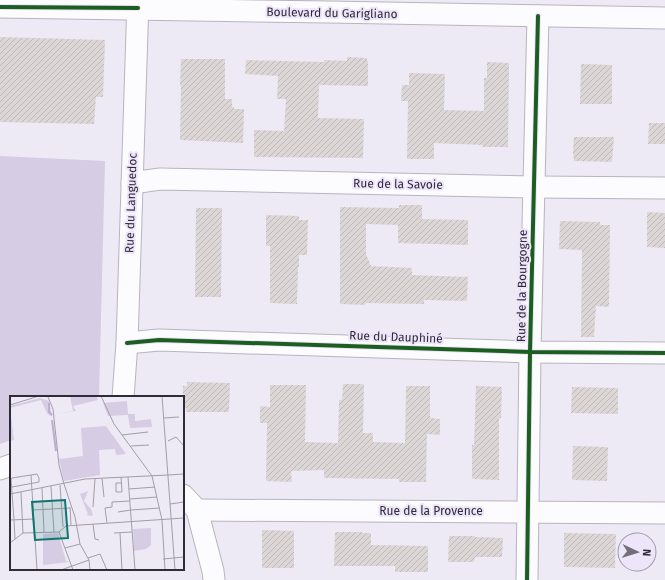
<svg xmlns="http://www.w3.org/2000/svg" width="665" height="580" viewBox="0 0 665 580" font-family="'Fira Sans',sans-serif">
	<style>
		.green { fill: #d6cce4 }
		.building { fill: url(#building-hatch) }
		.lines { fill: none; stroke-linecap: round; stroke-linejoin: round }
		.minor-casing { stroke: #b8b4bf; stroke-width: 23 }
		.minor { stroke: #fcfcfe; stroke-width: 21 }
		.cycleway-casing { stroke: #ede5fa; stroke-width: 6 }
		.cycleway { stroke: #1b5e20; stroke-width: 4 }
		.labels { text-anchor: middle; stroke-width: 4; stroke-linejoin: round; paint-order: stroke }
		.street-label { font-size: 12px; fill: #302b38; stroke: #ede5fa }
		.inset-river { fill: none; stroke: #bbaece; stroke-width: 2 }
		.inset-road { fill: none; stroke: #a29ea9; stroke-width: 1 }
		.view { fill: #0f766e; fill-opacity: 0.15; stroke: #0f766e; stroke-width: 2 }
		.inset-edge { fill: none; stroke: #302b38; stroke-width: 2 }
	</style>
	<defs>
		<pattern id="building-hatch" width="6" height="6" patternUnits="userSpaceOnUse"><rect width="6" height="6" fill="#ddd6d6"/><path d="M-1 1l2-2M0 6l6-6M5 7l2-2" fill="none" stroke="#beb8b8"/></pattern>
	</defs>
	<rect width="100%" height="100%" fill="#eeeaf5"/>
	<polygon class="green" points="0,156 105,161 99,397 11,397 11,440 0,444"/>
	<g class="building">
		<polygon points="0,37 105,40 103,97 96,97 94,124 0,122"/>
		<polygon points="347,57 367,58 367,61 368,61 368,86 319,85 318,118 364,119 363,158 254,157 254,130 284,131 286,99 277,99 278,76 245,74 246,60 324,62 324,60 347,61"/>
		<polygon points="181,59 225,59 225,99 232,99 232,107 234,107 234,109 244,109 243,143 180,140 181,86 180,86"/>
		<polygon points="487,62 509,63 508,147 483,147 482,145 434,143 434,159 407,159 408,101 401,101 402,85 409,85 409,73 445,74 444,110 484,111 484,78 487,78"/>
		<polygon points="581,64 612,65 612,104 580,104"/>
		<polygon points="649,123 665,123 665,144 648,144"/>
		<polygon points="574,137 614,137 612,162 574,161 573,153"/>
		<polygon points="399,205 422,205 422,219 468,220 468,245 398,243 398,225 366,224 366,254 371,266 412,268 412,275 468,277 467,301 424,300 424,304 365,303 365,305 340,304 340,207 399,208"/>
		<polygon points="196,208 222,208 221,297 195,297"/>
		<polygon points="647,212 665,213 665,248 647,247"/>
		<polygon points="266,215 299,216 299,220 308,220 307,255 299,255 299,267 298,267 297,304 270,303 270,246 266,246"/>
		<polygon points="560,221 600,222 600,225 610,225 609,307 596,306 594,337 581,337 582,250 559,249"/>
		<polygon points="187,382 230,383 229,412 186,412 186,408 183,408 183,386 187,386"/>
		<polygon points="343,384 364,384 363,433 373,433 373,442 405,443 406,386 430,386 430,418 440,419 440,435 427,434 426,482 399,482 399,479 324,478 324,470 291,471 292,482 266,481 267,423 260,423 260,406 270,407 270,385 306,385 305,442 338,443 339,400 342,400"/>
		<polygon points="476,386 502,387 501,418 499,418 499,480 472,479 472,445 474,445"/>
		<polygon points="572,387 618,388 618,414 571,413"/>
		<polygon points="573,446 608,447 607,481 572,480"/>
		<polygon points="262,530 294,531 294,568 262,568"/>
		<polygon points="335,532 362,532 362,533 371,533 371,545 428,546 428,572 395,572 395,566 334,566"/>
		<polygon points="564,533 616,534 615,568 564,567"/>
		<polygon points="449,536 475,536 475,537 503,538 502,557 475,557 474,562 448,562"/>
	</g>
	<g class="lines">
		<g class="minor-casing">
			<g id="minor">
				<path d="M0,7C222,9 443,15 665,18"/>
				<polyline points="132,183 160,179 534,187 665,188"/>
				<polyline points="127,343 159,340 530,352 665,353"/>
				<polyline points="123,397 127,343 138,0"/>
				<polyline points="0,469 11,465"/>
				<polyline points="183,495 197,510 213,571 214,580"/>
				<polyline points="197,510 665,513"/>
				<polyline points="527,580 530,352 538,16"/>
			</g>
		</g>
		<use href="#minor" class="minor"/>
		<g class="cycleway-casing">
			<g id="cycleway">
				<polyline points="0,7 138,8"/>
				<polyline points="127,343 159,340 530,352 665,353"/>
				<polyline points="527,580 530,352 538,16"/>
			</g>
		</g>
		<use href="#cycleway" class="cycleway"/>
	</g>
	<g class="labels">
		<g class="street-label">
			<text transform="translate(332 13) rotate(1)" y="4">Boulevard du Garigliano</text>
			<text transform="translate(398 184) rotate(1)" y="4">Rue de la Savoie</text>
			<text transform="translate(131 203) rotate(-88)" y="4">Rue du Languedoc</text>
			<text transform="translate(522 286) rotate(-89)" y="4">Rue de la Bourgogne</text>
			<text transform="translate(396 337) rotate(2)" y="4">Rue du Dauphiné</text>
			<text x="431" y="515">Rue de la Provence</text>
		</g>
	</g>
	<g transform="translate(10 396)">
		<rect width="174" height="174" fill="#eeeaf5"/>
		<path d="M60,0H86L88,4L63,10L66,15L44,18L63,15ZM30,2L39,5L42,21L37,17L31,4L0,12L4,44L0,45V10ZM117,5L118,18H125V25L141,23L142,31L120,32L118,19L98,20L93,7ZM78,95L74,105L81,113L83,119L81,120L76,119L78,118L70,98ZM141,132V149L136,153L124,155L123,133ZM48,137L56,165L59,166L33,169V138Z" fill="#d6cce4"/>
		<path d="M96,30L116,58L106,59L105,53L89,54L90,79L54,85L49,63L73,60L71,32Z" fill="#d6cce4"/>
		<path class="inset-river" d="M39,7V16L42,19M42,24L46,55"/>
		<path class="inset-road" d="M91,0L104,28L142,80L152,124L155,174M152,0L165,174M38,1L43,13L49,69L54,88M0,9L29,0M154,22L169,21M112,39L138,36M158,45L166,41L174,50M121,50L139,49M21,79L27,174M158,79L174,78M111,81L112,96H106V87H111M118,81L125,174M92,82L94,101M54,88L65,121L70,148L79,164L80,174M50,89L53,131M41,90L44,136M2,91L29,86V82L27,78L2,82L1,83L4,124L5,143M32,92L34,136M119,93L145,91M11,96L13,137M0,98L75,83L158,79M120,103L147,101M160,108L174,106M60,111L61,129M83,111L85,83M23,114L60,112M121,114L150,112M108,116L121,114M0,124L24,123M97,127L95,112L102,111V106L120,105M83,128L85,143L89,144M49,136L63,174M104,137L122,136M110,137L112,174M0,147L13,137L49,136L56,130L174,122M55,152L70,148M78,162L90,158L97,174M153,163L174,161M51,174L79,164"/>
		<path class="view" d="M55,104L58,142L25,144L22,106Z"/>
		<rect width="174" height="174" class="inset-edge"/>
	</g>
	<g transform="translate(637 552) rotate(94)"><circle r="19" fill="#ede5fa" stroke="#a19bac"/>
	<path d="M0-3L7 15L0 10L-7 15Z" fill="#726e7a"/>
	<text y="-6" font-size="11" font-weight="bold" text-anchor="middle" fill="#302b38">N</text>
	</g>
</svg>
